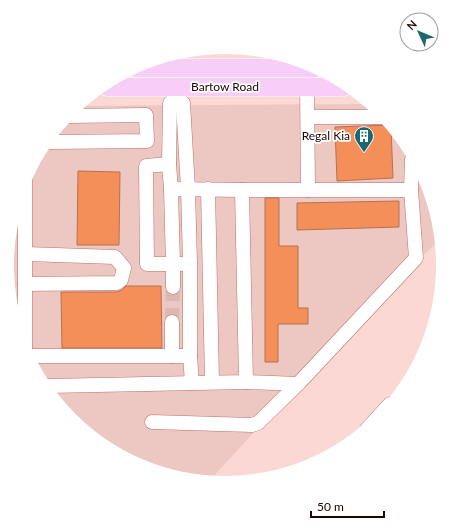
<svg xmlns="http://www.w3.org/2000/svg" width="451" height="531" viewBox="0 0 451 531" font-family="Lato,sans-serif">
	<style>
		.built { fill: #edc7c1 }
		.building { fill: #f48f5a; stroke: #b7714d }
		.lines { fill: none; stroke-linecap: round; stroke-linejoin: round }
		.minor-tunnel { stroke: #dab8b4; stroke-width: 14; stroke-dasharray: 14 7; stroke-linecap: butt }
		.minor-casing { stroke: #bf7066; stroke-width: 15 }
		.major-casing { stroke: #fff; stroke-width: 19 }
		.minor { stroke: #fff; stroke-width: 14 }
		.major { stroke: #f8cdf7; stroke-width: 18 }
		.labels { text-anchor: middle; stroke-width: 3.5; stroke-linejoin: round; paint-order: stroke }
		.street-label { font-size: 12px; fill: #1f0403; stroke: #fff }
		.poi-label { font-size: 12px; fill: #1f0403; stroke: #fff; text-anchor: end }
	</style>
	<rect width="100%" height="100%" fill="#fbd8d3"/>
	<polygon class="built" points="369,104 380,111 427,182 439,241 387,288 209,481 142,467 71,420 24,349 14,301 14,231 24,182 71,111 78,106"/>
	<g class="building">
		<polygon points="389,125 391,127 393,178 337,181 335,127"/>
		<polygon points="78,171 120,172 119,245 77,245"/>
		<polygon points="265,198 279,198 279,246 298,246 298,308 308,308 308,324 278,324 278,362 265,362"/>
		<polygon points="399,201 399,227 297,230 297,203"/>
		<polygon points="126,286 161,286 162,348 62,348 61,292 117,292 122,290"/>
	</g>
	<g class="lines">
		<polyline class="minor-tunnel" points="172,322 173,287"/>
		<g class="minor-casing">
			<g id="minor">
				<polyline points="308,117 384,117"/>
				<polyline points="50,142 147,141 146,115 68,116"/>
				<polyline points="169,164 146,166 147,264 181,264"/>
				<polyline points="208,189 212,382"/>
				<polyline points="242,190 308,190 307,87"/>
				<polyline points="308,190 411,190 412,159"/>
				<polyline points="25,284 117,283 121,280 124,268 115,257 26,254"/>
				<polyline points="173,287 173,265 171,189 169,164 170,103 176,97 176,89"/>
				<polyline points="25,352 25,179"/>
				<polyline points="28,356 190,356 190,263 188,189 183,103 176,97"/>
				<polyline points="172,356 172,322"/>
				<polyline points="190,356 192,383"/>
				<polyline points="246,382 298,384 416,258 411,190"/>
				<polyline points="48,386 246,382 242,190 171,189"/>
				<polyline points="152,422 252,425 258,423 298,384"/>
				<polyline points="367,429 390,404"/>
			</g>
		</g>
		<g class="major-casing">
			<g id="major">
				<polyline points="135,68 316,68"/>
				<polyline points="107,87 344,87"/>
			</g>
		</g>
		<use href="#minor" class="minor"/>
		<use href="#major" class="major"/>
	</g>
	<defs>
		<g id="building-pin" transform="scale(1)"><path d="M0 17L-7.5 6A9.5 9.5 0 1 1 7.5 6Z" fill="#1c6771" stroke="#fff"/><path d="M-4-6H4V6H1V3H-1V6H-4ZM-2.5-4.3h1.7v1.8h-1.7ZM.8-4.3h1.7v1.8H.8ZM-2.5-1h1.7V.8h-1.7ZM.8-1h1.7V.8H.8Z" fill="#fff"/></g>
	</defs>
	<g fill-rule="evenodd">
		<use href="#building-pin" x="364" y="136"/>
	</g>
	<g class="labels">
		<g class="street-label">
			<text x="225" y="91">Bartow Road</text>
		</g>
		<g class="poi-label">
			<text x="350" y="140">Regal Kia</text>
		</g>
	</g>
	<path d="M0 0H451V531H0ZM14 265a211 211 0 1 1 422 0a211 211 0 1 1-422 0Z" fill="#fff" fill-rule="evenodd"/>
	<g transform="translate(419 32) rotate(314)"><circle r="19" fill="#ffffff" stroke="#a59b9a"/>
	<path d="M0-3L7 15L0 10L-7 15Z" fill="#1c6771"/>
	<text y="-6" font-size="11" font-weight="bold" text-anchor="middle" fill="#1f0403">N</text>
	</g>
	<path d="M311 511v6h73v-6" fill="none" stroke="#1f0403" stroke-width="2"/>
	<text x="317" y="511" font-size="12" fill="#1f0403" stroke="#ffffff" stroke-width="3" paint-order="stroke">50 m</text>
</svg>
